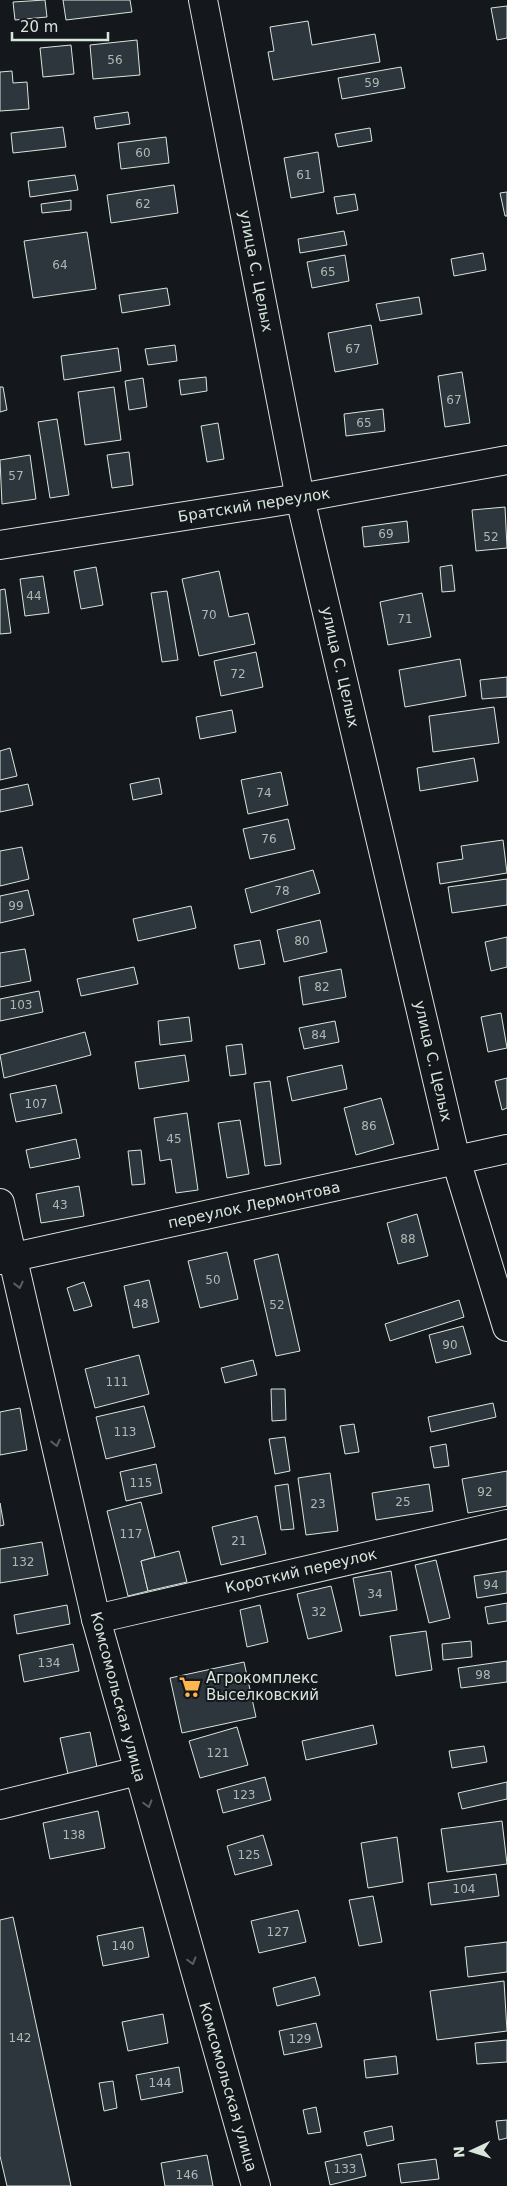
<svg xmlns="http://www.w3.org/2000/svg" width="507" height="2186" viewBox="0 0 507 2186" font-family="'DejaVu Sans',sans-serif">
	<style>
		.building { fill: #2c363c; stroke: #d8e6dc }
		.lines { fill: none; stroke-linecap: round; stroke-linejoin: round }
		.minor-casing { stroke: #d8e6dc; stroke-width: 30 }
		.major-casing { stroke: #d8e6dc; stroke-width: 30 }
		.minor { stroke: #14181c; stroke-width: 28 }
		.major { stroke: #14181c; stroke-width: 28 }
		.oneway { stroke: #59605f }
		.labels { text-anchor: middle; stroke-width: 4; stroke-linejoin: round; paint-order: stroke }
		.number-label { font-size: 12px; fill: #adbab4 }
		.street-label { font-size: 15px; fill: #d8e6dc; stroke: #14181c }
		.poi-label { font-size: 15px; fill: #d8e6dc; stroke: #14181c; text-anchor: start }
	</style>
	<rect width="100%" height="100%" fill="#14181c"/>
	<g class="building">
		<polygon points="45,0 47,17 15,20 13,2"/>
		<polygon points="63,0 130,0 132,12 66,20"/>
		<polygon points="507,6 507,38 497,40 491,8"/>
		<polygon points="308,21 312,45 375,34 380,62 273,80 268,52 274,51 270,27"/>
		<polygon points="137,40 140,75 93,79 90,45"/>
		<polygon points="71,45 74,74 43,77 40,48"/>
		<polygon points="401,67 405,88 342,99 338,78"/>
		<polygon points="12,71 13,83 27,82 29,109 0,111 0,72"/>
		<polygon points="128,112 130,124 96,129 94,117"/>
		<polygon points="63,127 66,147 13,153 11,133"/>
		<polygon points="370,128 372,141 338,147 335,134"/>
		<polygon points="166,137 169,163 121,169 118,143"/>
		<polygon points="318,152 324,192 291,198 284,158"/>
		<polygon points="75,175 78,190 30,197 28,181"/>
		<polygon points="174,185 178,213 111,223 107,195"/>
		<polygon points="507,192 507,216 505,216 500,193"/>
		<polygon points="355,194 358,210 337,214 334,197"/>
		<polygon points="71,200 71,210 42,213 41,204"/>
		<polygon points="344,231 347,245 300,253 298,239"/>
		<polygon points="87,232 96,289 33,298 24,241"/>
		<polygon points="483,253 486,270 454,276 451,259"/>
		<polygon points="345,255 349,281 312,288 307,262"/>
		<polygon points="167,288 170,305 122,313 119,295"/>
		<polygon points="419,297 422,314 380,321 376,304"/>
		<polygon points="371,325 378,364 335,372 328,333"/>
		<polygon points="175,345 177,361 148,365 145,349"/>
		<polygon points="118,348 121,371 64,380 61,356"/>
		<polygon points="462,372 470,423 445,427 438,376"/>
		<polygon points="206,377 207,391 181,395 179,380"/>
		<polygon points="143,378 147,407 129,410 125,381"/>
		<polygon points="0,387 3,387 7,410 0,412"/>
		<polygon points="114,387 121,440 85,445 78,392"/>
		<polygon points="383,409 385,431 346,436 344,414"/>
		<polygon points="57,419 69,495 50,498 38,422"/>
		<polygon points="218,423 224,459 207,462 201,426"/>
		<polygon points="129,452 133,485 112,488 107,455"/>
		<polygon points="30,455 36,499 2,504 0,460"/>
		<polygon points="505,507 507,548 476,551 472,510"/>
		<polygon points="407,521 409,542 364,547 362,527"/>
		<polygon points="452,565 455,591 442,592 440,567"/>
		<polygon points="96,567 103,605 81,609 74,571"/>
		<polygon points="219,571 229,617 248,613 255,644 199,656 182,579"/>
		<polygon points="43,576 49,613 25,616 20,579"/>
		<polygon points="5,589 11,633 0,634 0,590"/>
		<polygon points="167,591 178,660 162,662 151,593"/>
		<polygon points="422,593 431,637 388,645 380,602"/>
		<polygon points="256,652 263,687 221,696 214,661"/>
		<polygon points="460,659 466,696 405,707 399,670"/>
		<polygon points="507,677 507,697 482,699 480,680"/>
		<polygon points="494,707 499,743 433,752 429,716"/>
		<polygon points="232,710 236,732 200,739 196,717"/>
		<polygon points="10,748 17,776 0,780 0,751"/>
		<polygon points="474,758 478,781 420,791 417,768"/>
		<polygon points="281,772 288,805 248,814 241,780"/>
		<polygon points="159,778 162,794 133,800 130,784"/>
		<polygon points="28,784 33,805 0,812 0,790"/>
		<polygon points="288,819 295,849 250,859 243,829"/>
		<polygon points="503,840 507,873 440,884 437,863 463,859 461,846"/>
		<polygon points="22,847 29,879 0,886 0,851"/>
		<polygon points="313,870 320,893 251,913 245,889"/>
		<polygon points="507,879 507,905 452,913 448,887"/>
		<polygon points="28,890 34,915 0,923 0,896"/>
		<polygon points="191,906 196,928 138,941 133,919"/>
		<polygon points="320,920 327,952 284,962 277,930"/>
		<polygon points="507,937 507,967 491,971 485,942"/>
		<polygon points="260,940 265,964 239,969 234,945"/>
		<polygon points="25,949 31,981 0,987 0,953"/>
		<polygon points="134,967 138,984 81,996 77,979"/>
		<polygon points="341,969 346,997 303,1005 299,977"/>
		<polygon points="39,991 43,1012 0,1021 0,999"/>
		<polygon points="501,1013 507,1048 488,1052 481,1017"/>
		<polygon points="189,1017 192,1041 160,1045 158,1021"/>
		<polygon points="335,1021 339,1042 304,1049 299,1028"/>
		<polygon points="85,1032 91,1055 4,1078 0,1055"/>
		<polygon points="242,1044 246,1074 230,1076 226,1046"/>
		<polygon points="185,1055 189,1081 139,1089 135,1062"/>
		<polygon points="342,1065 347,1089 292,1101 287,1077"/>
		<polygon points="507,1078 507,1108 502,1110 495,1081"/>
		<polygon points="270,1081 281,1164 265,1166 254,1083"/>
		<polygon points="56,1085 62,1113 16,1122 10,1094"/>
		<polygon points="381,1098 394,1144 356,1155 344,1108"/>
		<polygon points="187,1113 198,1190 176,1193 171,1159 160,1161 154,1118"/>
		<polygon points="240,1120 249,1174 227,1178 218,1123"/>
		<polygon points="76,1139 80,1158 30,1168 26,1150"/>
		<polygon points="141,1150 145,1184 132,1185 128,1151"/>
		<polygon points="79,1186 84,1216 41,1223 36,1194"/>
		<polygon points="417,1214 428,1256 398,1264 387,1223"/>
		<polygon points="227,1252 238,1299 200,1308 188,1261"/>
		<polygon points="278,1254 300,1351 276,1356 254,1260"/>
		<polygon points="149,1280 159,1322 133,1328 124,1286"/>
		<polygon points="84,1282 92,1306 74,1311 67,1288"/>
		<polygon points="459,1300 464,1317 390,1341 385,1324"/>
		<polygon points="463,1326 471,1354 436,1363 429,1335"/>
		<polygon points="139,1355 149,1394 95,1408 85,1369"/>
		<polygon points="253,1360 257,1375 225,1383 221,1368"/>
		<polygon points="271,1389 285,1389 286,1420 272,1421"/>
		<polygon points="493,1403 496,1417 431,1432 428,1417"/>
		<polygon points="144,1406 155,1447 106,1459 96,1417"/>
		<polygon points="20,1408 27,1450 0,1455 0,1412"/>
		<polygon points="354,1424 359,1452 345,1454 340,1426"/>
		<polygon points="285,1437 290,1471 275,1474 269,1439"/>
		<polygon points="446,1444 449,1466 434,1468 430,1447"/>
		<polygon points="156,1464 162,1493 126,1501 120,1472"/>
		<polygon points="507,1471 507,1506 468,1513 462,1479"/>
		<polygon points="330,1473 338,1531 306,1535 298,1478"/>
		<polygon points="288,1484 294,1529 281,1530 275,1486"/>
		<polygon points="429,1484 433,1511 376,1520 372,1493"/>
		<polygon points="141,1502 155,1557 141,1561 148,1591 128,1596 107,1511"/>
		<polygon points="0,1503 4,1525 0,1526"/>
		<polygon points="257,1516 266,1554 221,1565 212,1527"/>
		<polygon points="42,1542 48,1575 0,1583 0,1549"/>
		<polygon points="179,1551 187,1582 148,1591 141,1561"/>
		<polygon points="436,1560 450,1618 429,1623 415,1565"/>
		<polygon points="391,1571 397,1610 360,1616 353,1578"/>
		<polygon points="507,1571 507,1593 477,1598 474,1576"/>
		<polygon points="331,1586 342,1631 308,1639 297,1594"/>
		<polygon points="507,1603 507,1621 488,1624 485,1607"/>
		<polygon points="67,1605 70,1624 17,1634 14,1615"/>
		<polygon points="260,1605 268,1642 247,1647 240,1610"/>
		<polygon points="426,1631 432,1670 396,1676 390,1636"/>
		<polygon points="471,1641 472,1657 443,1660 442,1644"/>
		<polygon points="73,1644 79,1671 24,1682 19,1655"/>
		<polygon points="507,1661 507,1682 461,1688 458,1668"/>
		<polygon points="244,1662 256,1717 182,1733 170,1678"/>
		<polygon points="373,1725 377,1744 306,1760 302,1741"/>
		<polygon points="237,1727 248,1765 200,1778 189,1741"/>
		<polygon points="90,1732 97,1767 68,1774 60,1738"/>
		<polygon points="484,1746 487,1762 452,1768 449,1751"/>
		<polygon points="265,1777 271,1800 223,1813 217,1790"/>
		<polygon points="507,1782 507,1799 462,1809 458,1793"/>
		<polygon points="98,1811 105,1848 50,1859 43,1823"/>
		<polygon points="502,1821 507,1864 447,1872 441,1829"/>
		<polygon points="263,1835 272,1865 235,1875 227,1846"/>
		<polygon points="397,1837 403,1882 368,1888 361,1843"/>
		<polygon points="496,1874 499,1896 431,1905 428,1883"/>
		<polygon points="373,1896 382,1942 359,1946 349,1900"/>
		<polygon points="298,1910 306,1942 259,1953 251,1921"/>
		<polygon points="13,1917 71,2186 7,2186 0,2156 0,1920"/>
		<polygon points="143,1927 149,1957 103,1966 97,1936"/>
		<polygon points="507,1942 507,1972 468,1977 465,1947"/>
		<polygon points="315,1977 320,1995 277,2006 273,1988"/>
		<polygon points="504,1981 507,2031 437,2040 430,1991"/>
		<polygon points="163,2014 168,2043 128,2051 122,2022"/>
		<polygon points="316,2023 322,2047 284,2055 279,2031"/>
		<polygon points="507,2040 507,2062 477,2064 475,2043"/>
		<polygon points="396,2056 398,2074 366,2078 364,2060"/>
		<polygon points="179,2067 183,2092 141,2100 136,2075"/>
		<polygon points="113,2081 117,2108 104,2111 99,2083"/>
		<polygon points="316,2107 321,2132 308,2134 303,2110"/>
		<polygon points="507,2120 507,2138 499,2140 496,2121"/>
		<polygon points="392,2126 394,2140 367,2146 364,2132"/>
		<polygon points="361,2154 366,2176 330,2185 325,2162"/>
		<polygon points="207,2155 213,2186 165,2186 161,2163"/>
		<polygon points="436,2159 439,2179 401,2183 398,2164"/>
	</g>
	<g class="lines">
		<g class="minor-casing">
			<g id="minor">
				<polyline points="203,0 300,498 456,1160 507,1327"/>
				<polyline points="0,545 300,498 507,460"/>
				<polyline points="0,1260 507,1149"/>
				<polyline points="96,1619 507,1524"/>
				<polyline points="0,1805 138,1771"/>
			</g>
		</g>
		<g class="major-casing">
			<polyline id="major" points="0,1203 96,1619 256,2186"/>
		</g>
		<use href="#minor" class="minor"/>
		<use href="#major" class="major"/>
	</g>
	<defs><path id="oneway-chevron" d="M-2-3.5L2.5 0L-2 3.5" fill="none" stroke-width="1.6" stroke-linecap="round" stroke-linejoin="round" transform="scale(1.25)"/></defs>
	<g class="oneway">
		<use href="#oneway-chevron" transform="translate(19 1285) rotate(77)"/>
		<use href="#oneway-chevron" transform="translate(56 1443) rotate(77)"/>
		<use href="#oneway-chevron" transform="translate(148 1804) rotate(74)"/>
		<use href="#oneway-chevron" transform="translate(192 1961) rotate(74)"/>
	</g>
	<defs>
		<g id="supermarket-bare" transform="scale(1.725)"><path d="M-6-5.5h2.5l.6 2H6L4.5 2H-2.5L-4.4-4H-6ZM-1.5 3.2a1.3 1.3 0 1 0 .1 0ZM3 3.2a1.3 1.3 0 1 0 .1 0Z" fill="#ffb74d" stroke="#14181c" stroke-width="2.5" paint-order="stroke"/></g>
	</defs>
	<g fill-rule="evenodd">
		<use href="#supermarket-bare" x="190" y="1687"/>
	</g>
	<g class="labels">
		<g class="number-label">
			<text x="115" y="64">56</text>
			<text x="372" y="87">59</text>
			<text x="143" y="157">60</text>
			<text x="304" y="179">61</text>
			<text x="143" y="208">62</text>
			<text x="60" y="269">64</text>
			<text x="328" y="276">65</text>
			<text x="353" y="353">67</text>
			<text x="454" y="404">67</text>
			<text x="364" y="427">65</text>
			<text x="16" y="480">57</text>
			<text x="386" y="538">69</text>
			<text x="491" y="541">52</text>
			<text x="34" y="600">44</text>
			<text x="209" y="619">70</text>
			<text x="405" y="623">71</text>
			<text x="238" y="678">72</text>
			<text x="264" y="797">74</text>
			<text x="269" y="843">76</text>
			<text x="282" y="895">78</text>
			<text x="16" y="910">99</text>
			<text x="302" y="945">80</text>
			<text x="322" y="991">82</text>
			<text x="21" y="1009">103</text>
			<text x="319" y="1039">84</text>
			<text x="36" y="1108">107</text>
			<text x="369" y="1130">86</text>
			<text x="174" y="1143">45</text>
			<text x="60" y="1209">43</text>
			<text x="408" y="1243">88</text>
			<text x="213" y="1284">50</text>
			<text x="141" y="1308">48</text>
			<text x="277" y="1309">52</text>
			<text x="450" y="1349">90</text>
			<text x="117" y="1386">111</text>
			<text x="125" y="1436">113</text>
			<text x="141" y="1487">115</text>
			<text x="485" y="1496">92</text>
			<text x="403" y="1506">25</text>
			<text x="318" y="1508">23</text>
			<text x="131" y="1538">117</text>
			<text x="239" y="1545">21</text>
			<text x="23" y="1566">132</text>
			<text x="491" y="1589">94</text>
			<text x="375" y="1598">34</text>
			<text x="319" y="1616">32</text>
			<text x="49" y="1667">134</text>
			<text x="483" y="1679">98</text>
			<text x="218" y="1757">121</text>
			<text x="244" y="1799">123</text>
			<text x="74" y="1839">138</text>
			<text x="249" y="1859">125</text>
			<text x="464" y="1893">104</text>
			<text x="278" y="1936">127</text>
			<text x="123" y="1950">140</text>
			<text x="20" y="2042">142</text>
			<text x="300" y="2043">129</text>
			<text x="160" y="2087">144</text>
			<text x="345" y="2173">133</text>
			<text x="187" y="2179">146</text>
		</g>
		<g class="street-label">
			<text transform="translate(256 271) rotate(79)" y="5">улица С. Целых</text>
			<text transform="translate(254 505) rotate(-9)" y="5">Братский переулок</text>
			<text transform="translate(340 667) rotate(77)" y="5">улица С. Целых</text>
			<text transform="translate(433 1061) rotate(77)" y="5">улица С. Целых</text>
			<text transform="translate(254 1205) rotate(-12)" y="5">переулок Лермонтова</text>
			<text transform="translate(301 1571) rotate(-13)" y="5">Короткий переулок</text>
			<text transform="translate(118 1697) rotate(75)" y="5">Комсомольская улица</text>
			<text transform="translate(228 2087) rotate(74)" y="5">Комсомольская улица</text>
		</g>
		<g class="poi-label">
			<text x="206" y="1683">Агрокомплекс<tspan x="206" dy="17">Выселковский</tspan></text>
		</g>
	</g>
	<g transform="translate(472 2151) rotate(266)" stroke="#14181c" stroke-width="4" paint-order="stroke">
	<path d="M0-4L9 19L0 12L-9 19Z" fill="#d8e6dc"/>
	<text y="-8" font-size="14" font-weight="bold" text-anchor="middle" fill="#d8e6dc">N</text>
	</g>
	<path d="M12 32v8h96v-8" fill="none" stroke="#d8e6dc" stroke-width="2.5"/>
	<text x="20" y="32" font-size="15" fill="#d8e6dc" stroke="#14181c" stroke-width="4" paint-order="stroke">20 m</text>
</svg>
